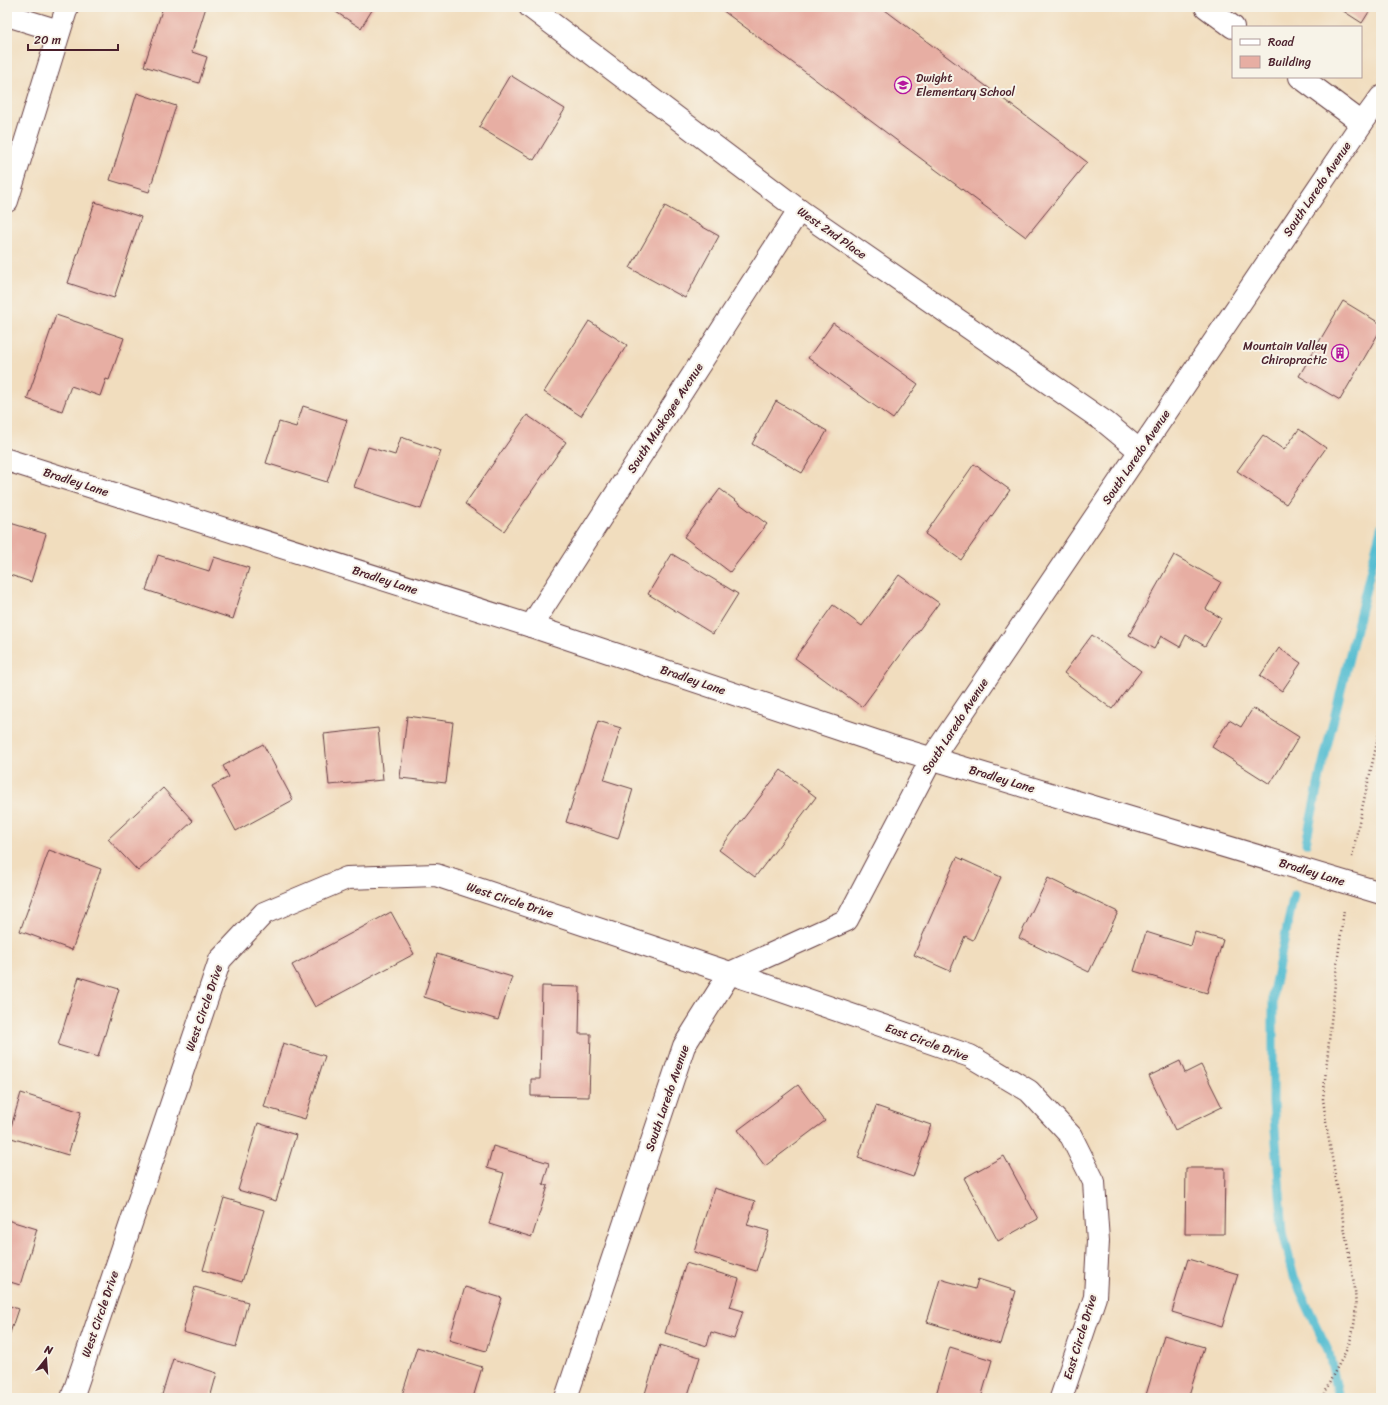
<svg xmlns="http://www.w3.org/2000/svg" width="1388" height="1405" viewBox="0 0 1388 1405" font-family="Sriracha,sans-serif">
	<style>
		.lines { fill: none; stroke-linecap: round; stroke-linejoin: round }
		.stream { stroke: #54bdd1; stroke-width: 9 }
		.building { fill: #e7aea3 }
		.minor-casing { stroke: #633c41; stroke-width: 24 }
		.path { stroke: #633c41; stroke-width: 2.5; stroke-dasharray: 1 3; stroke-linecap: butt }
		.minor { stroke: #fff; stroke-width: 22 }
		.labels { text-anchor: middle; stroke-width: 4; stroke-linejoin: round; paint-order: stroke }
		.poi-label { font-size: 12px; fill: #4a1f2b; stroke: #f7f3e8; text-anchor: start }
		.street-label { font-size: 12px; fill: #4a1f2b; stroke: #f7f3e8 }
	</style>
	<rect width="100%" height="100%" fill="#f7f3e8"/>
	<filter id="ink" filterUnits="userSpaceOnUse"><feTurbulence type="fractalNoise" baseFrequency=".025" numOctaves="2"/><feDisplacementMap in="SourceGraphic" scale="8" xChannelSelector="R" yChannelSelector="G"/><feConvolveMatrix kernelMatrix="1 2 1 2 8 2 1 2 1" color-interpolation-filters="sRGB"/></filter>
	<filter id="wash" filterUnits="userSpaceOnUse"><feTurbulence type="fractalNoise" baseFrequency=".012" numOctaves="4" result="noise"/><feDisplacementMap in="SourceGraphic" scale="16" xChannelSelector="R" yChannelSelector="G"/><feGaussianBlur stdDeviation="0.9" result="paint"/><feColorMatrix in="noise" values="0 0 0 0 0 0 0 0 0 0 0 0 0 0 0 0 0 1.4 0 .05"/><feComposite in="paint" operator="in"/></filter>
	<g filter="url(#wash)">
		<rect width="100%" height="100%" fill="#f1ddbe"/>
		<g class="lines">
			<g class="stream">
				<polyline points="1306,843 1321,771 1381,528"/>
				<polyline points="1294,895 1273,992 1273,1103 1283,1232 1294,1277 1329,1353 1339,1398"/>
			</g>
		</g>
		<g id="blocks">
			<g class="building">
				<polygon points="163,7 206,7 192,52 207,57 199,83 144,66"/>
				<polygon points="328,7 374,7 361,28"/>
				<polygon points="718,7 881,7 1087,162 1026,237"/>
				<polygon points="1337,7 1372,7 1362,23"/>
				<polygon points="510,75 565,109 534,160 479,127"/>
				<polygon points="137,93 176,106 149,192 110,180"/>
				<polygon points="95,202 141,217 114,298 68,283"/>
				<polygon points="665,206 719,236 685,298 630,268"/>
				<polygon points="1343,301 1381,324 1381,329 1340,400 1299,376"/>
				<polygon points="56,315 124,338 109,380 106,379 100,396 71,386 62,411 27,399"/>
				<polygon points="589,321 627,345 581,416 544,392"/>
				<polygon points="833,323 918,384 893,419 808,358"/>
				<polygon points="776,401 827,431 802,473 752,444"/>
				<polygon points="303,406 347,420 327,482 266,463 279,422 296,427"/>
				<polygon points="527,415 566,442 504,531 465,504"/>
				<polygon points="1299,429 1326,448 1286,504 1237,471 1263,435 1284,450"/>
				<polygon points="401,437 441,451 421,509 354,487 368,447 395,455"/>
				<polygon points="974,464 1010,490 961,560 925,534"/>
				<polygon points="720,489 767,524 730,572 684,537"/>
				<polygon points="7,522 46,534 31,582 7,574"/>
				<polygon points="672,554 738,594 713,634 648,594"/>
				<polygon points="158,555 209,571 214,557 249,568 233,619 146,590"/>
				<polygon points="1174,555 1221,582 1206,609 1221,618 1205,646 1186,635 1180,647 1161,636 1154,649 1129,635"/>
				<polygon points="899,575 939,603 862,707 795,658 833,605 862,626"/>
				<polygon points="1092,635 1141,671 1112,709 1064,673"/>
				<polygon points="1279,648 1301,663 1282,691 1260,676"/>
				<polygon points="1253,708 1299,737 1270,784 1212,747 1229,720 1241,727"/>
				<polygon points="407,716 453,722 446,783 400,778"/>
				<polygon points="598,721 621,728 604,780 633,789 618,839 566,822"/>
				<polygon points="378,728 383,780 329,785 324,734"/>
				<polygon points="263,744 293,800 236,831 212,786 229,777 223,766"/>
				<polygon points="781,770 816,797 755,877 719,850"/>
				<polygon points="163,788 193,821 138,871 108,839"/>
				<polygon points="49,850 101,869 72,950 20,931"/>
				<polygon points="957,857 1001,877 973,940 965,936 950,971 914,955"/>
				<polygon points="1048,878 1118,912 1089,972 1019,938"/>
				<polygon points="391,912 414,954 315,1007 292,965"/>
				<polygon points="1146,932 1191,946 1195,932 1223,940 1207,993 1134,971"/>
				<polygon points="437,954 512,977 498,1020 424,997"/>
				<polygon points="79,977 119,989 98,1057 58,1045"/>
				<polygon points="542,986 580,987 579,1034 591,1034 589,1097 531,1096 531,1079 540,1079"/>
				<polygon points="283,1043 325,1056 305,1119 264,1107"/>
				<polygon points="1180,1061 1185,1073 1201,1065 1222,1107 1175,1130 1149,1076"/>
				<polygon points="798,1085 825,1121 765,1166 738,1130"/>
				<polygon points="21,1093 81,1112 68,1155 8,1137"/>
				<polygon points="876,1106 931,1125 913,1177 858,1158"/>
				<polygon points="258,1123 296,1135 276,1201 238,1190"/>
				<polygon points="493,1146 549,1163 543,1184 548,1186 532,1237 489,1224 504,1173 487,1168"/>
				<polygon points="1004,1156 1038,1219 998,1241 964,1178"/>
				<polygon points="1186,1168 1225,1168 1224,1234 1185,1234"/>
				<polygon points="714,1188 755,1201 747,1225 769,1231 756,1271 694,1252"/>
				<polygon points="224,1198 264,1210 242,1282 203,1270"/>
				<polygon points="7,1220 37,1229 20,1285 7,1281"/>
				<polygon points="1188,1259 1238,1274 1222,1327 1172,1312"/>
				<polygon points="686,1263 739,1279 730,1307 743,1311 734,1339 711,1332 707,1346 665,1333"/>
				<polygon points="940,1279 975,1289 978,1279 1016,1291 1000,1344 927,1322"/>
				<polygon points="195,1287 248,1302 236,1347 183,1332"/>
				<polygon points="465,1287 502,1298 486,1351 449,1340"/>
				<polygon points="7,1305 18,1309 7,1342"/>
				<polygon points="1164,1335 1204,1347 1188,1398 1157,1398 1146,1395"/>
				<polygon points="660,1345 700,1357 687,1398 648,1398 644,1397"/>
				<polygon points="417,1347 482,1367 473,1398 401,1398"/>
				<polygon points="950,1347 992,1360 981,1398 935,1398"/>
				<polygon points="173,1359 217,1373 210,1398 161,1398"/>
			</g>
		</g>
	</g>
	<g filter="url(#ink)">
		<use href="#blocks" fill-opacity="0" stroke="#633c41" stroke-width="1"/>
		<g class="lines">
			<g class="minor-casing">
				<g id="minor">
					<polyline points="530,7 799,210 1105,422 1140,451"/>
					<polyline points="1206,7 1233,27"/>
					<polyline points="7,15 59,31"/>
					<polyline points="1300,77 1362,123"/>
					<polyline points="7,201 67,7"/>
					<polyline points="7,460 531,626 890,746 1381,893"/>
					<polyline points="531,626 799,210"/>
					<polyline points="72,1398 220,960 264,913 347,878 436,875 730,973 970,1056 1029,1091 1071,1136 1094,1182 1098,1241 1095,1297 1061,1398"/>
					<polyline points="566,1398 684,1046 730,973 847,920 932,758 1362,123 1381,97"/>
				</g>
			</g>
			<g class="path">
				<polyline points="1352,857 1359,822 1381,725"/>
				<path d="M1324,1398C1329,1377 1343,1361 1350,1341C1356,1324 1356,1307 1355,1289L1327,1129L1323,1099L1337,964L1344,910"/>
			</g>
			<use href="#minor" class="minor"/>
		</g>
	</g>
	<defs>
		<g id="school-ring" transform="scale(0.9)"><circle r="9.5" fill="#f7f3e8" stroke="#b5179e" stroke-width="1.5"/><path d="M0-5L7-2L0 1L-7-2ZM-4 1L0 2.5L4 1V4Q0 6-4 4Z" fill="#b5179e"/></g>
		<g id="building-ring" transform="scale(0.9)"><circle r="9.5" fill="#f7f3e8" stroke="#b5179e" stroke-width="1.5"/><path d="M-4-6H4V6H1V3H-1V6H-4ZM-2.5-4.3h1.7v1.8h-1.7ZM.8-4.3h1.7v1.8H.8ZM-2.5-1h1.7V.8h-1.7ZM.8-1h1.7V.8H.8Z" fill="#b5179e"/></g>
	</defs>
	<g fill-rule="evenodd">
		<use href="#school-ring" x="903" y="85"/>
		<use href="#building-ring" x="1340" y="353"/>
	</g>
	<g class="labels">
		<g class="poi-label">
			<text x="916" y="82">Dwight<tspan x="916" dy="14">Elementary School</tspan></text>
			<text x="1327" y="350" text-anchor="end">Mountain Valley<tspan x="1327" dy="14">Chiropractic</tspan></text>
		</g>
		<g class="street-label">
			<text transform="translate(1317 189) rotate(-56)" y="4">South Laredo Avenue</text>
			<text transform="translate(832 233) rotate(35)" y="4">West 2nd Place</text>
			<text transform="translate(665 418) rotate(-57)" y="4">South Muskogee Avenue</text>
			<text transform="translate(1136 457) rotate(-56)" y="4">South Laredo Avenue</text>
			<text transform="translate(76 482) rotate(18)" y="4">Bradley Lane</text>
			<text transform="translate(385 580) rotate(18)" y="4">Bradley Lane</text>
			<text transform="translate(693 680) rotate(19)" y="4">Bradley Lane</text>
			<text transform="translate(955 726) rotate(-57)" y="4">South Laredo Avenue</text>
			<text transform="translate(1002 779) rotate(17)" y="4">Bradley Lane</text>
			<text transform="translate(1312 872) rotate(17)" y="4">Bradley Lane</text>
			<text transform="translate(510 900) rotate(18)" y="4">West Circle Drive</text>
			<text transform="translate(204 1008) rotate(-71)" y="4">West Circle Drive</text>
			<text transform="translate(927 1042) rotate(20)" y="4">East Circle Drive</text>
			<text transform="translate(667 1098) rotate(-71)" y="4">South Laredo Avenue</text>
			<text transform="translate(100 1314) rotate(-71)" y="4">West Circle Drive</text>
			<text transform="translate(1080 1337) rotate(-73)" y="4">East Circle Drive</text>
		</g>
	</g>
	<rect width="1388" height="1405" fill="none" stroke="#f7f3e8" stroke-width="24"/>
	<rect x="1232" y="26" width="130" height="52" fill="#f7f3e8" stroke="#b29e9c"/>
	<rect x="1240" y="39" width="20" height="6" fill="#ffffff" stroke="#b29e9c"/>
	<text x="1268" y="46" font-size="12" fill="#4a1f2b">Road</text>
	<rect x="1240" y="56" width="20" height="12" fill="#e7aea3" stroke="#b29e9c"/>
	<text x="1268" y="66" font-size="12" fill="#4a1f2b">Building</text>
	<g transform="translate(46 1359) rotate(17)" stroke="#f7f3e8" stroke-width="3" paint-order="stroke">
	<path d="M0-3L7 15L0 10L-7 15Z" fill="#4a1f2b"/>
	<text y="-6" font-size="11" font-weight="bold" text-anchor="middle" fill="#4a1f2b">N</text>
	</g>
	<path d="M28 44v6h90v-6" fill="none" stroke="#4a1f2b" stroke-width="2"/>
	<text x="34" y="44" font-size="12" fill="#4a1f2b" stroke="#f7f3e8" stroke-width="3" paint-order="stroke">20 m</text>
</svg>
